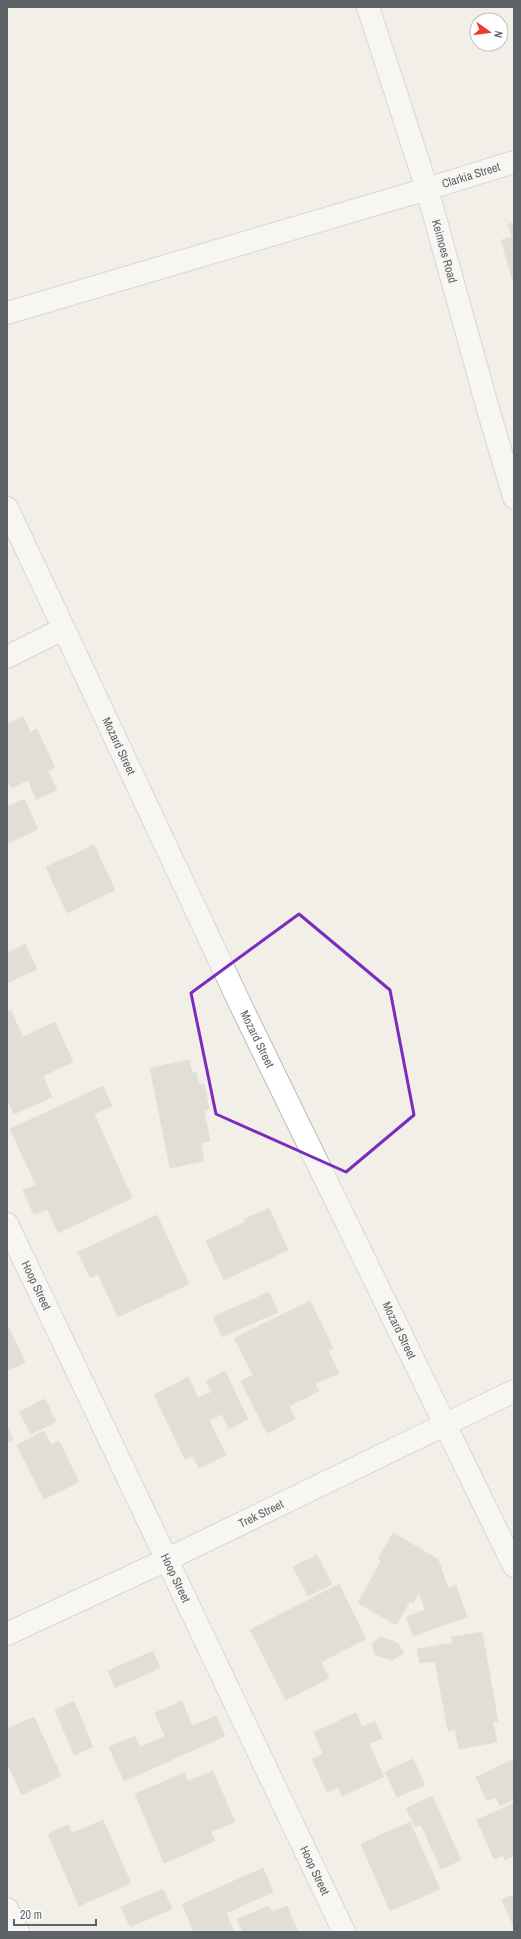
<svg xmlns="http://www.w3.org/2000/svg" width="521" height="1939" viewBox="0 0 521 1939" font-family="'Archivo Narrow',sans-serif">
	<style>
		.building { fill: #cecbc6; stroke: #d6d0c5 }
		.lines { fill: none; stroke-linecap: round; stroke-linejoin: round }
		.minor-casing { stroke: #b7babe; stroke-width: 24 }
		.minor { stroke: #fff; stroke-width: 22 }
		.marked { fill: none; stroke: #7b2cbf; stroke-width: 3; stroke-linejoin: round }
		.labels { text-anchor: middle; stroke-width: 3; stroke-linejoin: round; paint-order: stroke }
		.street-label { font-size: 12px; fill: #5e6368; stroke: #fff }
	</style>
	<rect width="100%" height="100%" fill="#f1efe7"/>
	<g class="building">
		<polygon points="514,223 514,285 501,240 512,237 508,224"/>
		<polygon points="23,717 30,732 37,729 55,768 48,771 57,790 36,800 28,780 11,788 7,779 7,724"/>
		<polygon points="24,799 38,829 9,843 7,839 7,807"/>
		<polygon points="94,845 115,890 67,913 46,867"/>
		<polygon points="25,944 37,969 7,983 7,953"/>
		<polygon points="11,1011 23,1037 55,1022 73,1062 43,1076 52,1097 14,1114 7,1099 7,1012"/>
		<polygon points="189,1060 192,1072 196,1072 199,1085 204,1084 209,1109 204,1110 210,1141 201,1143 204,1161 170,1168 150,1068"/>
		<polygon points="103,1086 112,1106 94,1114 132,1198 58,1233 47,1209 34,1215 23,1190 36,1185 10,1129"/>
		<polygon points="269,1208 288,1250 224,1280 206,1241 245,1222 244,1219"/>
		<polygon points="157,1215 189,1284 118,1317 98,1274 90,1278 78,1252"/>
		<polygon points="269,1292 278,1312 222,1337 213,1317"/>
		<polygon points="310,1301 333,1348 328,1351 339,1373 315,1384 319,1391 289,1406 295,1419 267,1433 241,1381 253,1375 234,1338"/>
		<polygon points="7,1324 25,1362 7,1371"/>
		<polygon points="225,1371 248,1419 229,1429 222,1414 209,1420 226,1455 199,1468 193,1456 185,1459 154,1395 188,1377 198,1398 212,1392 206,1381"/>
		<polygon points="45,1399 56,1422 31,1434 19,1412"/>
		<polygon points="7,1427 13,1439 7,1442"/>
		<polygon points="44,1431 51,1445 59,1441 79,1482 44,1499 17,1445"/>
		<polygon points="393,1533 438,1559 448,1588 456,1585 467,1617 413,1636 406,1617 425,1610 419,1592 413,1603 410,1601 396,1625 358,1603 381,1561 378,1559"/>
		<polygon points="317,1555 332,1584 308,1596 293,1567"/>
		<polygon points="339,1584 366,1639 321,1662 329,1678 286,1700 250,1630"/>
		<polygon points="482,1632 498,1721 493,1722 497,1742 459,1749 455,1729 448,1731 435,1661 420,1663 417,1649 453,1643 451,1637"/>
		<polygon points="381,1637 398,1643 404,1653 392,1660 375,1655 372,1643"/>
		<polygon points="153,1651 160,1668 115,1688 108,1671"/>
		<polygon points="74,1701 93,1747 74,1755 55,1710"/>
		<polygon points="182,1701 192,1726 216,1716 225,1736 124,1781 109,1747 135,1736 140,1747 165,1736 155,1713"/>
		<polygon points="356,1713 362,1727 375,1721 382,1738 369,1744 384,1777 342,1796 338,1787 327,1792 312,1759 323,1754 314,1732"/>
		<polygon points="34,1717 61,1776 22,1795 7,1763 7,1729"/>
		<polygon points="413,1759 425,1785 397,1797 385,1772"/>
		<polygon points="514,1759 514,1799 500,1806 496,1797 487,1801 476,1777"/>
		<polygon points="213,1771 235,1822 211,1832 215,1841 164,1863 135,1794 184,1773 188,1781"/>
		<polygon points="432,1796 461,1860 441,1869 421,1825 415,1827 406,1808"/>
		<polygon points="514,1803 514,1856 505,1860 503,1855 494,1859 477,1820"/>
		<polygon points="103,1820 131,1883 79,1906 48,1834 68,1825 72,1833"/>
		<polygon points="410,1822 440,1889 390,1911 361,1844"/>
		<polygon points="263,1868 273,1892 226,1913 234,1932 194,1932 182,1904"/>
		<polygon points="163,1889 172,1909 130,1927 121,1907"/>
		<polygon points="514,1894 514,1927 502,1900"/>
		<polygon points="269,1906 272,1912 287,1906 298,1932 243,1932 237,1919"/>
	</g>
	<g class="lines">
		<g class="minor-casing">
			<g id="minor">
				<path id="s1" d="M368,7L427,189L488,409L514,497"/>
				<path id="s2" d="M7,313L427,189L514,162"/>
				<path id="s3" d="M7,508L242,1008L514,1566"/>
				<polyline points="7,657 63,629"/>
				<path id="s4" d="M7,1224L344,1932"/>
				<path id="s5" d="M7,1634L166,1560L514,1391"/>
				<polyline points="7,1909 18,1932"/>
			</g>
		</g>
		<use href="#minor" class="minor"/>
	</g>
	<path d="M0 0H521V1939H0ZM299,914L390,990L414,1115L346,1172L216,1114L191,993Z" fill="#f1efe7" fill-opacity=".55" fill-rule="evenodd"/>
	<path class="marked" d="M299,914L390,990L414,1115L346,1172L216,1114L191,993Z"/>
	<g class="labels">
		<g class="street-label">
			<text dy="4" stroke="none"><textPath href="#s2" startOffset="484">Clarkia Street</textPath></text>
			<text dy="4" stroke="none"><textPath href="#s1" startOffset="256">Keimoes Road</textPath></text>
			<text dy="4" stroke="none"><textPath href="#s3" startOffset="263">Mozard Street</textPath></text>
			<text dy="4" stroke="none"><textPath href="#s3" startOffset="587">Mozard Street</textPath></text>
			<text dy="4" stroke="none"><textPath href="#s4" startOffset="68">Hoop Street</textPath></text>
			<text dy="4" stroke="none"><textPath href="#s3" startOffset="911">Mozard Street</textPath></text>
			<text dy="4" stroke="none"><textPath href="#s5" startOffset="281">Trek Street</textPath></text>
			<text dy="4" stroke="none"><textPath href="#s4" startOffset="392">Hoop Street</textPath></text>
			<text dy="4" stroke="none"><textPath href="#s4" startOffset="716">Hoop Street</textPath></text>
		</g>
	</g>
	<rect width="521" height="1939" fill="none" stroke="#5e6368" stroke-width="16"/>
	<g transform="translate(489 32) rotate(104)"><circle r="19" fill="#ffffff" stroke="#bfc1c3"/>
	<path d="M0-3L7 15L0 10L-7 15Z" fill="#f0372e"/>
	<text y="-6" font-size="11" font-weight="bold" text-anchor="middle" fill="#5e6368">N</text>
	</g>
	<path d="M14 1919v6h82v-6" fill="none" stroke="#5e6368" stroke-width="2"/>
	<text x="20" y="1919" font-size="12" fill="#5e6368" stroke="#ffffff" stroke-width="3" paint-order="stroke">20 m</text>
</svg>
